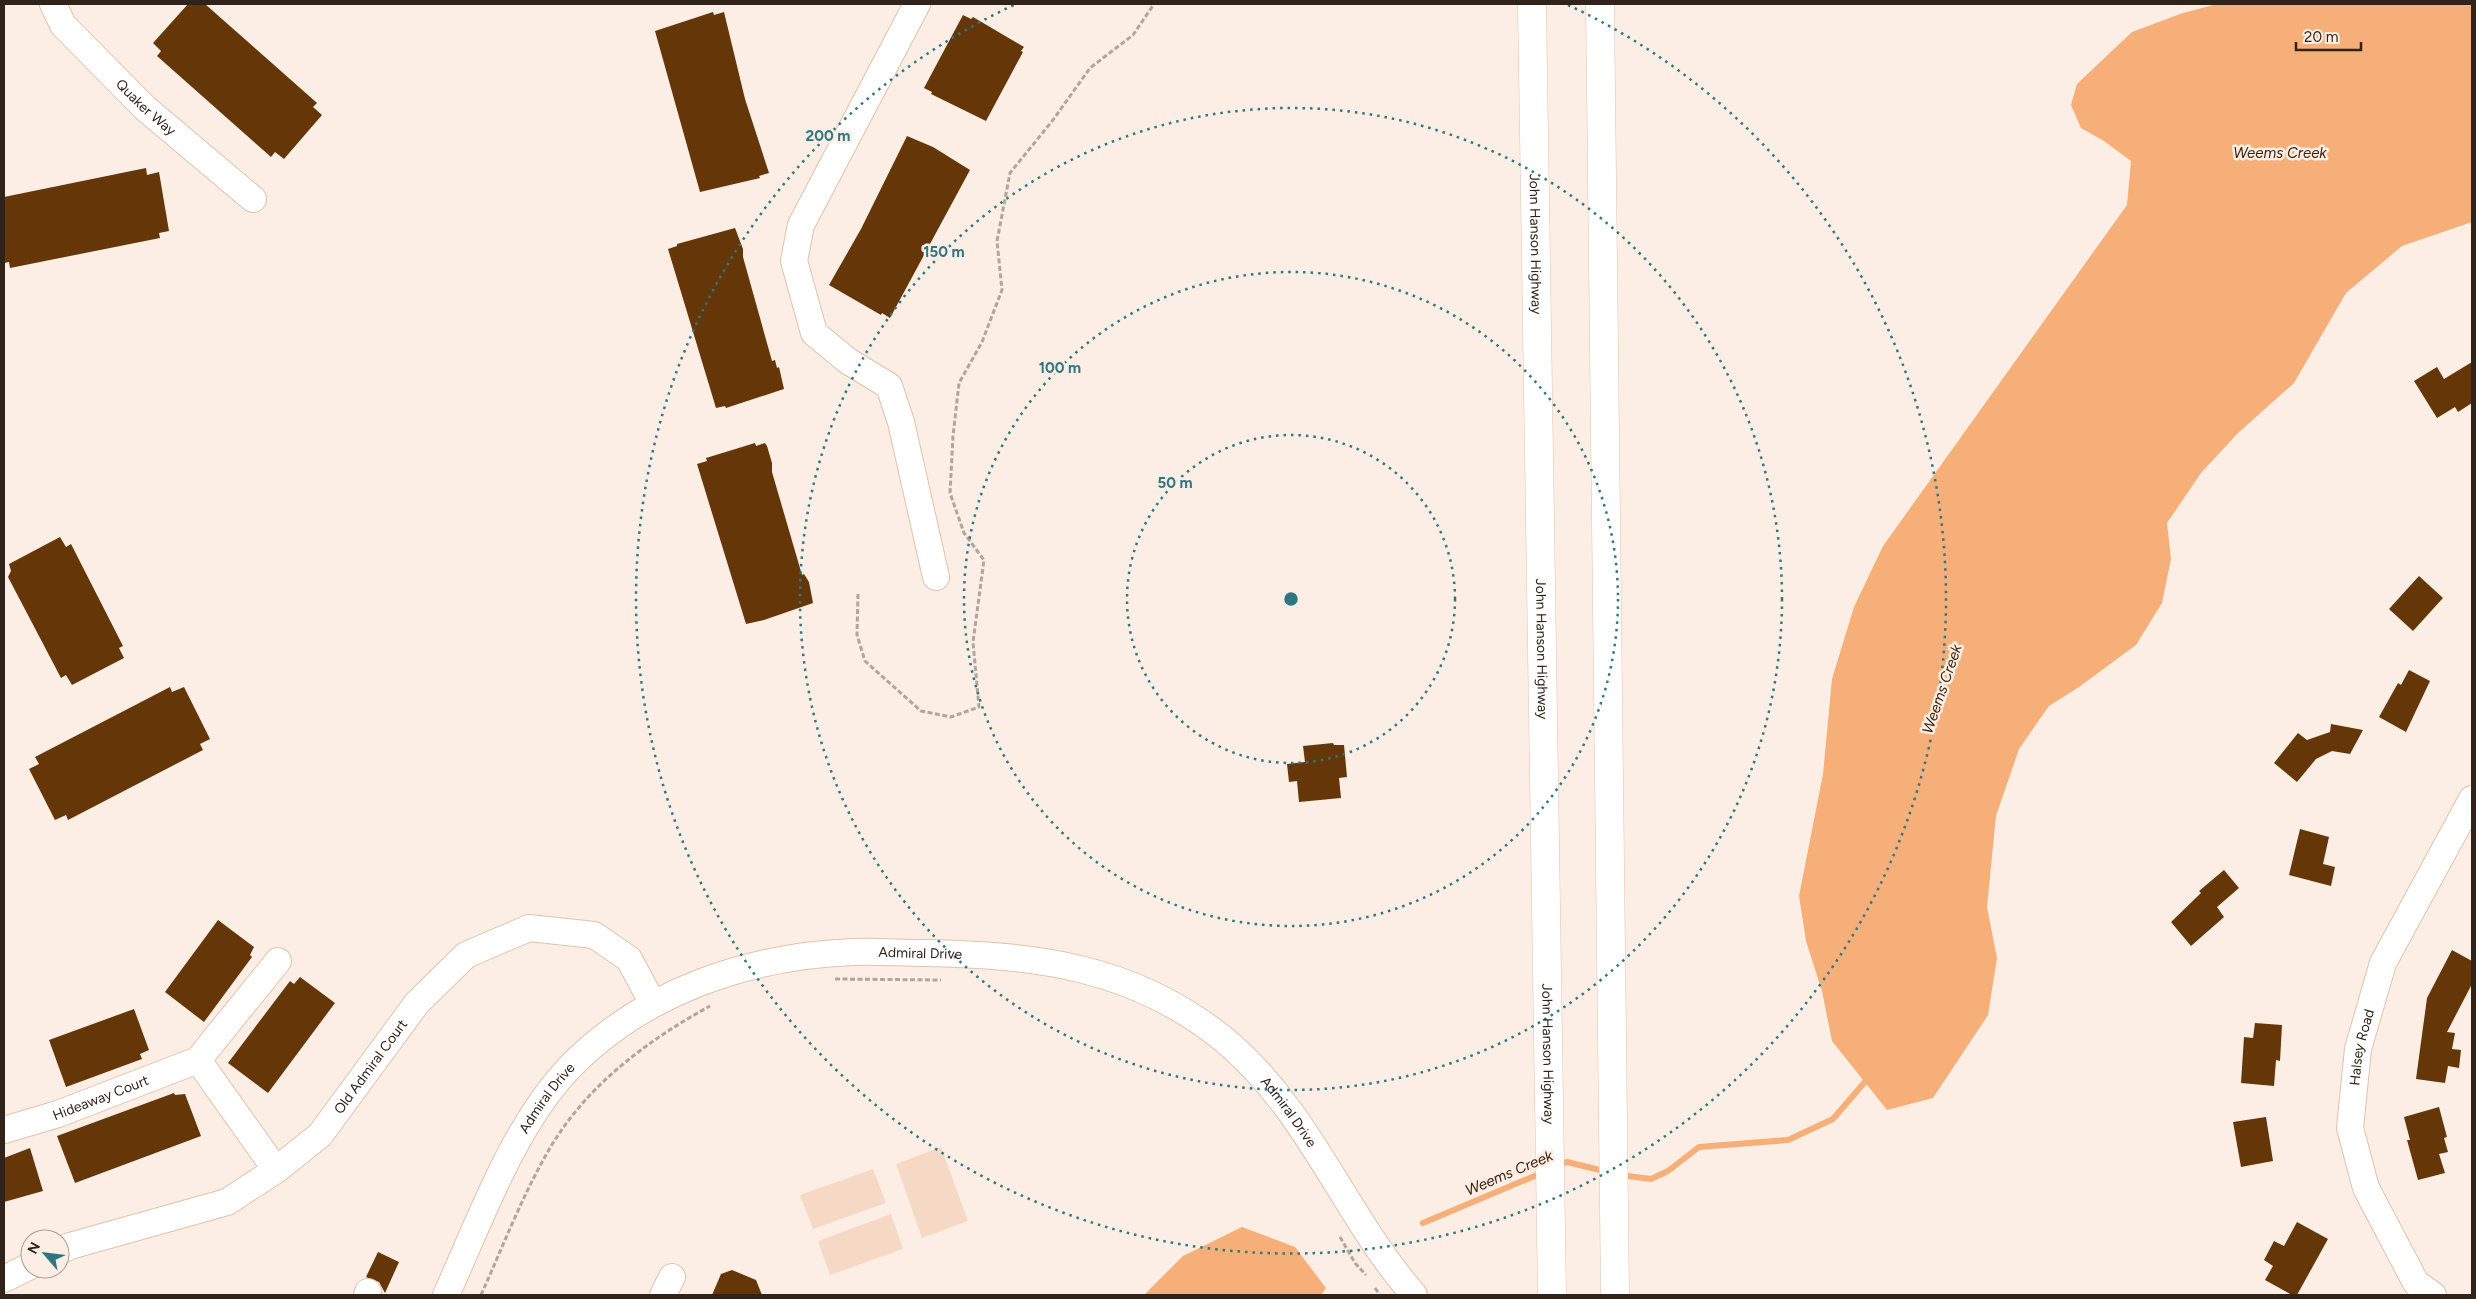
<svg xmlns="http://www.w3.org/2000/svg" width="2476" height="1299" viewBox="0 0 2476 1299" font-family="Figtree,sans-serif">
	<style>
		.green { fill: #f5d9c5 }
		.water { fill: #f6af79 }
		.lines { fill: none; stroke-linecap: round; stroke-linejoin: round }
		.stream { stroke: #f6af79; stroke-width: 6 }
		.building { fill: #653608 }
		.minor-casing { stroke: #e3c2aa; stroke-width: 28 }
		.highway-casing { stroke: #e3c2aa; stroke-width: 29 }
		.path { stroke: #b2a59c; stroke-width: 3; stroke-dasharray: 5 2.5; stroke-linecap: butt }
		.minor { stroke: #fff; stroke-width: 26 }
		.highway { stroke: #fff; stroke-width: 28 }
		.ring { fill: none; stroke: #2e7680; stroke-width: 2.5; stroke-dasharray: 2.5 5 }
		.labels { text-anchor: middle; stroke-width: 5; stroke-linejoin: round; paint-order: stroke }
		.street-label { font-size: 14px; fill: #2f231a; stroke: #fceee4 }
		.water-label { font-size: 15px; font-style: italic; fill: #3f230c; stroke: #fceee4 }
		.centre { fill: #2e7680; stroke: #fceee4; stroke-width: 2.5 }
		.ring-label { font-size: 15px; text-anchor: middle; font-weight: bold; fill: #2e7680; stroke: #fceee4; stroke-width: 5; stroke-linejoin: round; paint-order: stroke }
	</style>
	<rect width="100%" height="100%" fill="#fceee4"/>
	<g class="green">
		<polygon points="941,1147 968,1221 922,1238 896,1164"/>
		<polygon points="873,1169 886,1203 813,1229 800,1195"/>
		<polygon points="891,1214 903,1249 830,1275 818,1241"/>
	</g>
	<g class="water">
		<polygon points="2217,4 2472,4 2472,222 2402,246 2346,293 2294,383 2237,434 2201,473 2167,523 2171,559 2162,603 2136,645 2079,687 2049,706 2019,749 1996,816 1987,907 1997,958 1988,1015 1933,1098 1887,1110 1832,1041 1822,991 1806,941 1799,896 1823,774 1832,679 1854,607 1883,546 2127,205 2131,161 2104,141 2081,128 2071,105 2077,84 2132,32 2183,13"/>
		<polygon points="1242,1227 1295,1247 1326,1288 1321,1295 1144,1295 1183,1256"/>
	</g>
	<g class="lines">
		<g class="stream">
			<polyline points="1557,1166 1567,1162 1608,1172"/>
			<polyline points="1620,1175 1651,1179 1668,1171 1699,1147 1788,1140 1833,1119 1870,1076"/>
			<polyline points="1423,1223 1544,1172"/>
		</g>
	</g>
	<g class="building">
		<polygon points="188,4 205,4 317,103 313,107 322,115 284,159 275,152 271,157 157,56 161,51 153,43"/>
		<polygon points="713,12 714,15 724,12 745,99 769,173 759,176 760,178 700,192 655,31"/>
		<polygon points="963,15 971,19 973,17 1024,47 1021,51 1023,52 986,121 931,94 932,92 924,88"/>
		<polygon points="907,136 933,147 970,170 890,318 882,313 881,315 829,285 861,229"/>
		<polygon points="146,168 147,175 159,172 169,231 159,233 160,238 10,268 9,262 4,263 4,197"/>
		<polygon points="735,228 743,249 743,257 772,361 775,360 777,368 779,367 784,389 726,408 725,406 716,408 668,249 677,246 677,244"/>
		<polygon points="2472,362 2472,403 2458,412 2455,407 2437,418 2414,381 2437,367 2444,379"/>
		<polygon points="755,443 756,446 765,443 767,446 772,463 772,472 802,575 804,574 809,582 813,603 764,620 746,624 697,464 707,461 706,458"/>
		<polygon points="60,537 66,547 71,544 123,646 119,648 124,658 72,685 66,675 61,678 8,577 11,571 9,564"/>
		<polygon points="2419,576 2443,598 2413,631 2389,609"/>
		<polygon points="2409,670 2430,681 2406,732 2379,717 2398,683 2401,685"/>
		<polygon points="170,687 172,692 184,687 210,739 200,744 203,750 68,820 66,815 55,820 29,769 39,764 35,757"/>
		<polygon points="2331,724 2363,730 2350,754 2332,751 2316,759 2297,782 2274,763 2298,733 2307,740 2330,732"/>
		<polygon points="1333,743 1334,745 1344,745 1347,777 1339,778 1341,798 1299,802 1297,781 1289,782 1287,764 1305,762 1303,746"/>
		<polygon points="2300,829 2329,837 2323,864 2335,867 2331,886 2289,875"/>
		<polygon points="2224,870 2239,888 2217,907 2224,917 2191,946 2171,922 2201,893 2199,891"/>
		<polygon points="218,920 254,947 250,955 252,957 204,1022 165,992"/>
		<polygon points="2452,950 2472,961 2472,984 2447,1032 2455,1033 2452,1049 2461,1050 2459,1068 2448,1066 2445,1083 2416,1079 2427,998"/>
		<polygon points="300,977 335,1003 268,1093 228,1063 290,981 294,984"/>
		<polygon points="134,1009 149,1050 140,1054 142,1059 66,1087 49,1040"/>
		<polygon points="2255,1023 2282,1025 2280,1061 2276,1060 2274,1086 2241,1083 2244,1037 2253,1038"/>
		<polygon points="174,1093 175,1095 185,1094 201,1136 75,1183 57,1136"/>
		<polygon points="2439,1107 2447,1137 2444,1138 2448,1152 2439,1154 2445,1173 2418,1180 2407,1140 2410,1140 2404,1117"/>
		<polygon points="2266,1117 2273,1161 2241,1167 2233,1122"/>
		<polygon points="30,1148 43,1191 4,1202 4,1158"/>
		<polygon points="2297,1222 2328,1239 2297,1295 2292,1295 2265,1280 2273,1266 2264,1260 2274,1241 2284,1246"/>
		<polygon points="378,1252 399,1262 385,1293 379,1282 366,1277"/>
		<polygon points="732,1270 756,1280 762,1295 712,1295 721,1274"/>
	</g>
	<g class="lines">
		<g class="minor-casing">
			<g id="minor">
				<path id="s1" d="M53,4L63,25L145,108L253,199"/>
				<polyline points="917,4 801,225 794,261 814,333 848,361 889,386 901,422 936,577"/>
				<polyline points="198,1060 276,1170"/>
				<path id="s2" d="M4,1130L58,1114L198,1060L278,961"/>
				<path id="s3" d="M60,1251L70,1246L227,1202L276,1170L320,1135L417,1003L466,955L529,928L594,935L629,959L653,1004"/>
				<polyline points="4,1279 30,1266"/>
				<polyline points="367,1295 368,1292"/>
				<path id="s4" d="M446,1295C480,1221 512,1129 568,1069C642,992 748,956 853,952C877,951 901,953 924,953C1035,955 1132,966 1222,1038C1309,1109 1342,1212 1414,1295"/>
				<polyline points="663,1295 672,1277"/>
				<path id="s5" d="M2433,1295L2416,1283L2366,1188L2350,1128L2358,1049L2383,963L2472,799"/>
			</g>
		</g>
		<g class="highway-casing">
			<g id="highway">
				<path id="s6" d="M1532,4L1552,1295"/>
				<polyline points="1600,4 1615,1295"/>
			</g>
		</g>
		<g class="path">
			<polyline points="858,594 857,635 865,661 921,711 951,717 979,707 973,642 984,560 964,533 950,493 953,436 959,383 982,342 1002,290 997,241 1010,173 1053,120 1090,68 1133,35 1154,4"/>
			<polyline points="835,979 941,980"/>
			<polyline points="1340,1237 1355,1263 1366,1275"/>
			<polyline points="1375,1288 1380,1295"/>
			<path d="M481,1295C503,1246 523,1194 550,1148C587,1085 648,1040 710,1006"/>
		</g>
		<use href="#minor" class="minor"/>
		<use href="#highway" class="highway"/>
	</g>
	<g class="ring">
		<circle cx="1291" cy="599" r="164"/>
		<circle cx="1291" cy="599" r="327"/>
		<circle cx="1291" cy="599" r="491"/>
		<path d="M1568 5A655 655 0 1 1 1014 5"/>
	</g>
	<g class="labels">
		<g class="street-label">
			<text dy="5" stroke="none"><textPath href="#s1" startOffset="140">Quaker Way</textPath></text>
			<text dy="5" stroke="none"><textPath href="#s6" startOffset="240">John Hanson Highway</textPath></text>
			<text dy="5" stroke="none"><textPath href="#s6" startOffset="645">John Hanson Highway</textPath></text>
			<text dy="5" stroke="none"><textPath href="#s4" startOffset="641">Admiral Drive</textPath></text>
			<text dy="5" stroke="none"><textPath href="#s5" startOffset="272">Halsey Road</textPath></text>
			<text dy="5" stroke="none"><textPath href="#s6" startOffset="1050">John Hanson Highway</textPath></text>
			<text dy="5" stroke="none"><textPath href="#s3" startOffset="374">Old Admiral Court</textPath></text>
			<text dy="5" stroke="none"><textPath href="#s2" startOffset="102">Hideaway Court</textPath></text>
			<text dy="5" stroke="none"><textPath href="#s4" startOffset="222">Admiral Drive</textPath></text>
			<text dy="5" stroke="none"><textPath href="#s4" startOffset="1061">Admiral Drive</textPath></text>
		</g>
		<g class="water-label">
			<text x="2280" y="158">Weems Creek</text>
			<text transform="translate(1942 689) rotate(-71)" y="5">Weems Creek</text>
			<text transform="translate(1509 1173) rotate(-23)" y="5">Weems Creek</text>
		</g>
	</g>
	<circle cx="1291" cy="599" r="8" class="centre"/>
	<g class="ring-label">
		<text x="828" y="141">200 m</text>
		<text x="944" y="257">150 m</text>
		<text x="1060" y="373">100 m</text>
		<text x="1175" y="488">50 m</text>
	</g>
	<rect width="2476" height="1299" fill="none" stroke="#2f231a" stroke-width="10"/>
	<g transform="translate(45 1254) rotate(298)"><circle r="24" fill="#fceee4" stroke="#aa9d93"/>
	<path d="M0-4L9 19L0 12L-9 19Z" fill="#2e7680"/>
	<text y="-8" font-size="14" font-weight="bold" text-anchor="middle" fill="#2f231a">N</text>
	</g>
	<path d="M2296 42v8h65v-8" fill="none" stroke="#2f231a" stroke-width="2.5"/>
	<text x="2304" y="42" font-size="15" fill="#2f231a" stroke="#fceee4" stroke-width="4" paint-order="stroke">20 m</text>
</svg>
